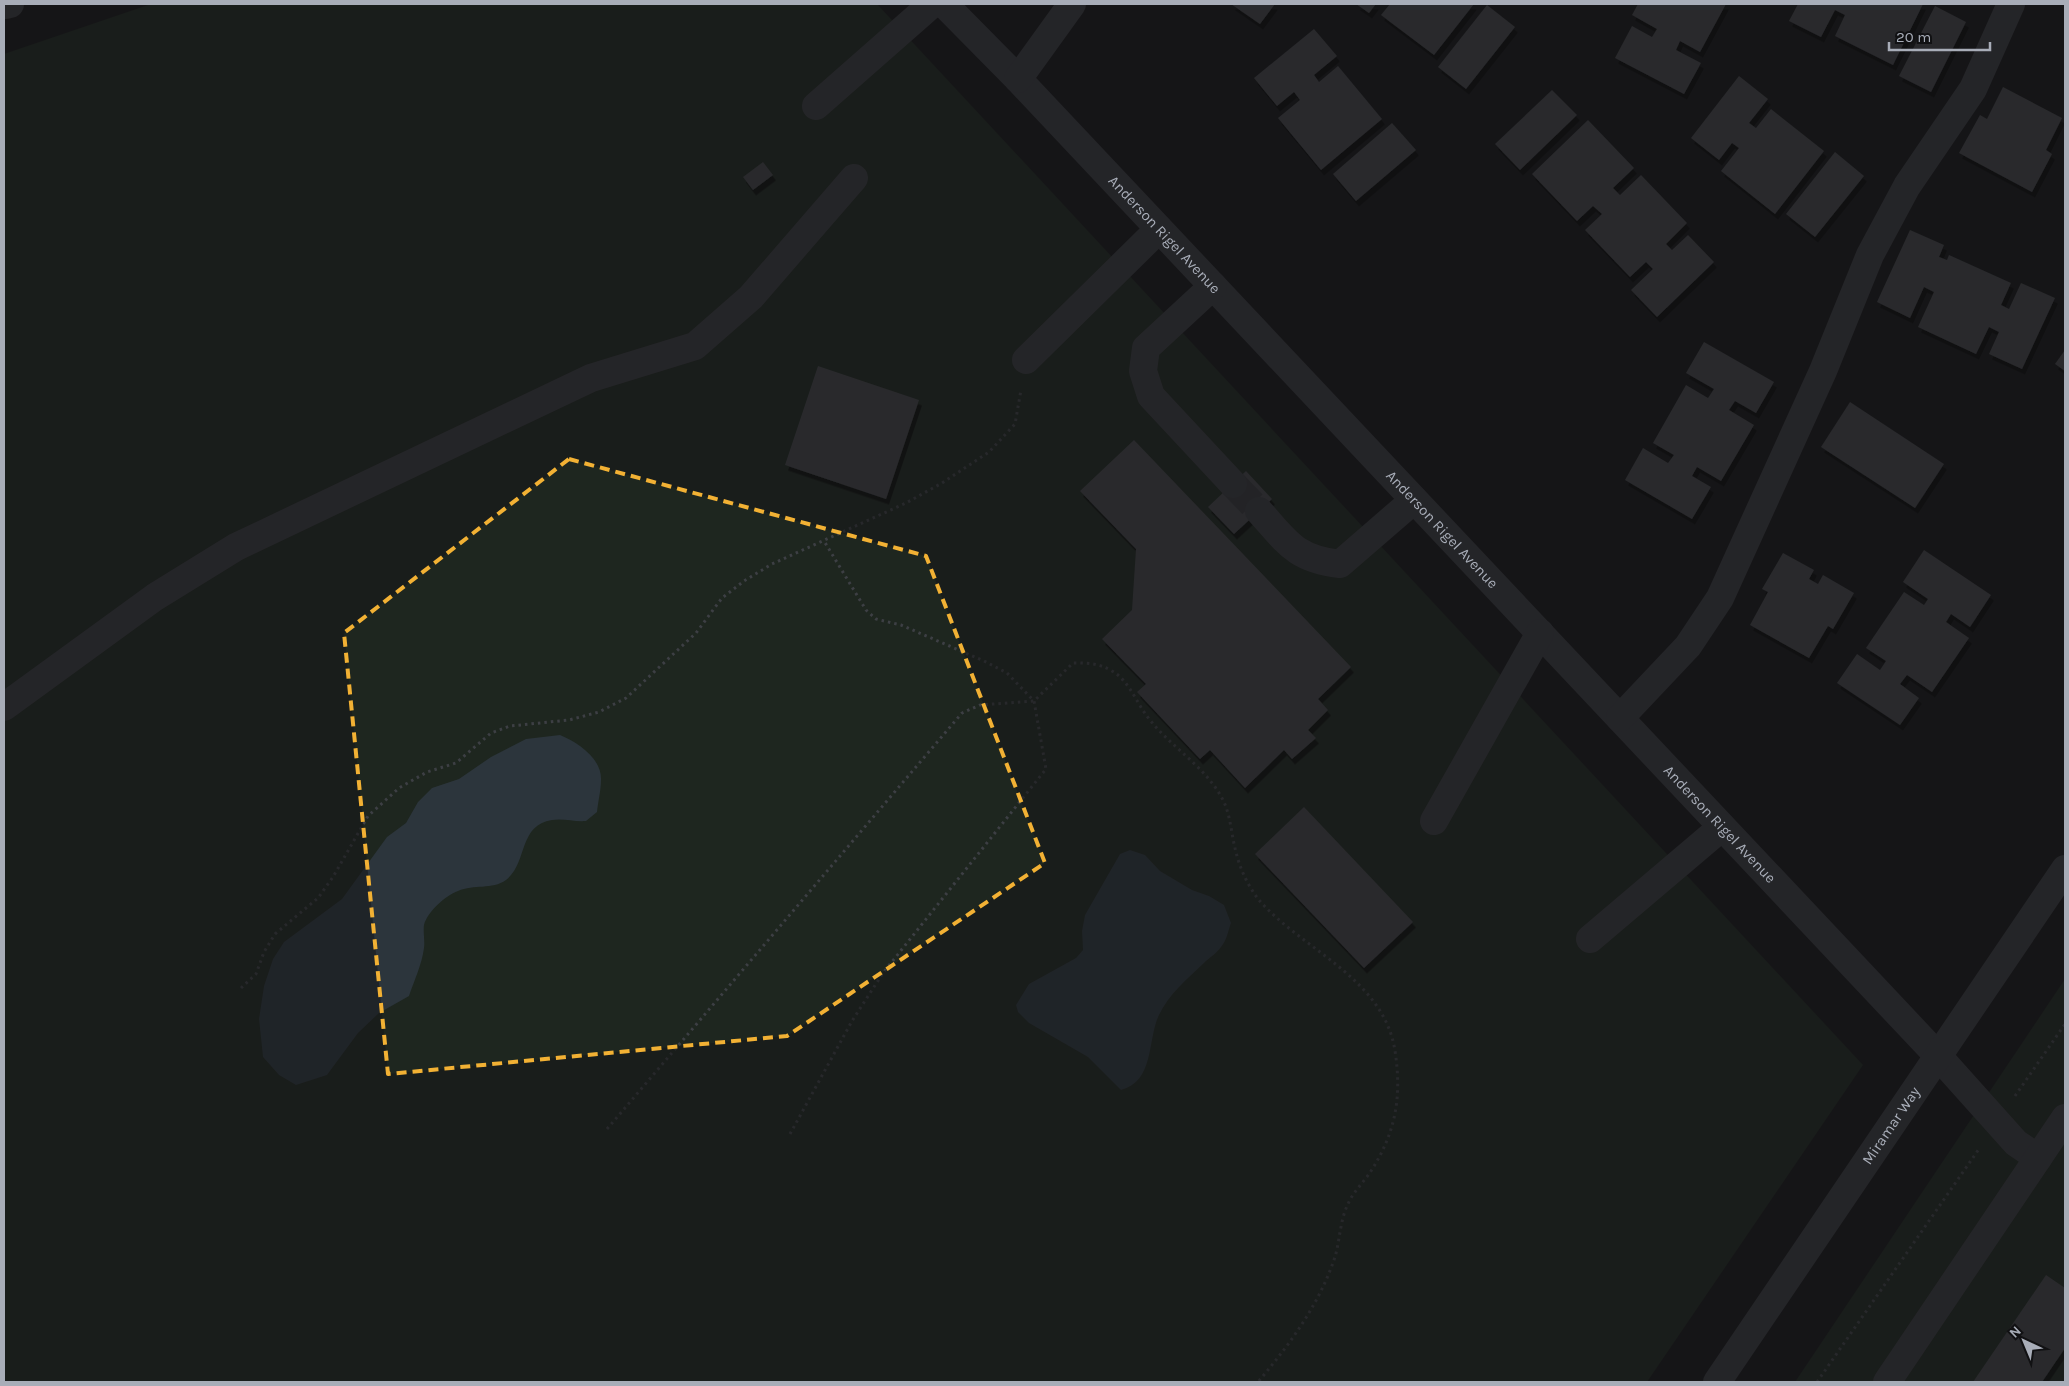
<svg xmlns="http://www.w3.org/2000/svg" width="2069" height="1386" viewBox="0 0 2069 1386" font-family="Karla,sans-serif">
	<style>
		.green { fill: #1e261f }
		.water { fill: #2c353c }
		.building { fill: #404145; filter: url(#shadow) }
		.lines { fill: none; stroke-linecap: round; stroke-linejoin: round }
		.minor-tunnel { stroke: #333438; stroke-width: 28; stroke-dasharray: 28 14; stroke-linecap: butt }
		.path { stroke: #3d3f44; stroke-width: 3; stroke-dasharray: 2.5 4; stroke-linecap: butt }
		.minor { stroke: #37383d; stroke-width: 28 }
		.marked { fill: none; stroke: #f2b134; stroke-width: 4; stroke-dasharray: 10 6; stroke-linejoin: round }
		.labels { text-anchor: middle; stroke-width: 4; stroke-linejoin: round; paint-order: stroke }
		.street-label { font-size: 15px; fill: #a8adb8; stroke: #111113 }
	</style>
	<defs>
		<filter id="shadow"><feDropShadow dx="3" dy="5.5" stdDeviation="0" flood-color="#0009"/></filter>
	</defs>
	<rect width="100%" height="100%" fill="#161618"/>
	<g class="green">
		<polygon points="151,4 877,4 1863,1065 1647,1382 4,1382 4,54"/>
		<polygon points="2065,979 2065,1382 1795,1382"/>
	</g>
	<g class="water">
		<path d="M560,735C577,742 602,758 601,780C601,790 598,802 597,812L586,821C574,822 563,818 552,820C518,825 528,863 506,880C492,890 474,884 458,891C445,896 428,911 424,925C423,932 425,941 424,948C422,964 414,981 409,996L379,1013L358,1033L327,1075L296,1085L279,1075L263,1057L259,1019L264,986L273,959L284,942L342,899L387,837L406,823L418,802L432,788L459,779L491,757L526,739Z"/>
		<path d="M1130,850L1145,855L1160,871L1192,890L1209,896L1224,905L1231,923C1228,931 1227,940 1221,947C1217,953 1209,958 1204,963C1187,979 1169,994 1159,1015C1147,1040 1155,1081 1121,1090L1088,1057L1029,1023L1018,1012L1016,1005L1029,984L1076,958L1083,950L1082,931L1085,915L1120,854Z"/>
	</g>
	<g class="building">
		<polygon points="1231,4 1275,4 1260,24"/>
		<polygon points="1356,4 1376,4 1369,13"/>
		<polygon points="1390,4 1474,4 1434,55 1381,15"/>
		<polygon points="1638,4 1726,4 1700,52 1680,41 1676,50 1701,63 1684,94 1615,58 1632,26 1652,37 1657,29 1632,15"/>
		<polygon points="1798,4 1923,4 1893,65 1835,36 1845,15 1835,10 1821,37 1789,21"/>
		<polygon points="1487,5 1515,27 1466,89 1438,67"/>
		<polygon points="1935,6 1966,22 1931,92 1899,76"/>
		<polygon points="1314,29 1337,56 1314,75 1319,82 1338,66 1382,119 1321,170 1278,118 1300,100 1294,92 1277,106 1254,78"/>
		<polygon points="1739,76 1768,99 1749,123 1756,128 1771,109 1824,151 1775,214 1721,171 1739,148 1732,143 1719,160 1691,138"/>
		<polygon points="2003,87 2062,118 2046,150 2052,154 2032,192 1959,153 1980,115 1987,119"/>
		<polygon points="1552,90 1577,115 1520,170 1495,144"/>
		<polygon points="1588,120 1634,168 1613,188 1620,195 1641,175 1687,223 1666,244 1672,250 1688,235 1714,262 1657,317 1631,290 1653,269 1646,262 1630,277 1585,230 1602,214 1593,206 1577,221 1532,174"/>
		<polygon points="1392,123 1416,150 1356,201 1333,174"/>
		<polygon points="1835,152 1864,176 1815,237 1786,214"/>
		<polygon points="763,162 773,175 753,190 743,177"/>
		<polygon points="1910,230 1944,245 1939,257 1947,260 1949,255 2011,283 2001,305 2009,309 2021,283 2055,298 2022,369 1989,354 1999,332 1989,327 1976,354 1918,327 1934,292 1924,287 1910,318 1877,302"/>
		<polygon points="1704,342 1774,382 1756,413 1735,401 1729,410 1754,425 1721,481 1697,467 1692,476 1711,487 1692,519 1625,480 1643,448 1668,463 1674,455 1653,443 1686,385 1708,398 1714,389 1686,373"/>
		<polygon points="2065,350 2065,371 2055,364"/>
		<polygon points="818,366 919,400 886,499 785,465"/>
		<polygon points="1850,402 1944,464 1915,508 1821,447"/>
		<polygon points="1134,440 1351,667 1318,699 1328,710 1308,730 1316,738 1292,759 1284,750 1245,788 1210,750 1200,759 1137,692 1146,684 1102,639 1132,610 1136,549 1080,491"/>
		<polygon points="1246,471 1272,499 1234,534 1208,507"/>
		<polygon points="1924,550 1991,595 1970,627 1951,614 1946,622 1969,638 1932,692 1907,675 1900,684 1919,698 1900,725 1837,683 1857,654 1880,670 1886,661 1866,648 1904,592 1924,605 1928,599 1903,582"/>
		<polygon points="1783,553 1814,570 1809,579 1818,584 1823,575 1854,593 1833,629 1828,626 1809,658 1750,625 1768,592 1762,589"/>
		<polygon points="1304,807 1413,922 1364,968 1255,854"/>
		<polygon points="2046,1275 2065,1288 2065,1348 2042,1382 1973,1382"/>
	</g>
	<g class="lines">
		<polyline class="minor-tunnel" points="1233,484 1259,511"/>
		<g class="path">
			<polyline points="241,988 256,974 264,952 275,934 318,898 333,877 368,816 399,788 427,772 456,763 491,733 510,726 569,720 599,712 626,698 696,633 722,598 744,581 772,564 906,503 942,483 989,452 1015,424 1021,390"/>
			<polyline points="2015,1096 2065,1024"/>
			<path d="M607,1129L962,713L980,705L1034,701L1073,663C1087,663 1099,663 1112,671C1130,681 1137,705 1150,720C1172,748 1206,767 1223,800C1231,816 1231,834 1236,852C1240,869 1248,886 1259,900C1302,950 1384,978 1395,1051C1402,1096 1396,1132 1371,1171C1364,1182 1353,1192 1348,1204C1340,1220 1340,1240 1335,1257C1319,1305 1290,1344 1258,1382"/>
			<polyline points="790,1134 852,1021 883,973 1046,769 1034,701 1007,673 984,661 901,625 876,619 866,610 824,541"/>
			<polyline points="1817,1382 1979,1149"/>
		</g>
		<g class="minor">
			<path id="s1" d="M944,4L1018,79L1939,1057L2016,1143L2038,1158"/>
			<polyline points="6,5 10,4"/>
			<polyline points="1018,79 1072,4"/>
			<polyline points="816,106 932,4"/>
			<polyline points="1213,286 1146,348 1143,371 1151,396 1233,484"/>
			<polyline points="1026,360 1159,229"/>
			<path d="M1259,511C1287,542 1295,559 1340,564L1414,500"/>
			<polyline points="4,707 155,597 236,547 591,378 695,346 751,297 854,178"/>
			<polyline points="1620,718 1688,646 1720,598 1823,371 1870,255 1907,186 1973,89 2011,4"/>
			<polyline points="1434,821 1540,633"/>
			<polyline points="1590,939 1722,827"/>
			<path id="s2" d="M1717,1382L2065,869"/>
			<polyline points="1887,1382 2065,1118"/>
		</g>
	</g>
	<path d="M0 0H2069V1386H0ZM569,459L926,556L1045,863L787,1036L388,1074L344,633Z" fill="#161618" fill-opacity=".55" fill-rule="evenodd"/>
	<path class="marked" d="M569,459L926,556L1045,863L787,1036L388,1074L344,633Z"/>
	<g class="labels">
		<g class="street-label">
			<text dy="5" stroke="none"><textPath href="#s1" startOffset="319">Anderson Rigel Avenue</textPath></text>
			<text dy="5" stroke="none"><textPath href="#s1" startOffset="724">Anderson Rigel Avenue</textPath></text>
			<text dy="5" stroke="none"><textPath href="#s1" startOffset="1129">Anderson Rigel Avenue</textPath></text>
			<text dy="5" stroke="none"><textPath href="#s2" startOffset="310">Miramar Way</textPath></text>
		</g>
	</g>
	<rect width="2069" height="1386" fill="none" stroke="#a8adb8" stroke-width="10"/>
	<g transform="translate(2024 1341) rotate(316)" stroke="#111113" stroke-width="4" paint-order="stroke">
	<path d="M0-4L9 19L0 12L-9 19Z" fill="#a8adb8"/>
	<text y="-8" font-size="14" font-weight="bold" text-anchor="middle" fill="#a8adb8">N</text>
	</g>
	<path d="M1889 42v8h101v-8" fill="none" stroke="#a8adb8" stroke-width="2.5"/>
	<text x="1896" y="42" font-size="15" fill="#a8adb8" stroke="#111113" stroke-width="4" paint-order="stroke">20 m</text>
</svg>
